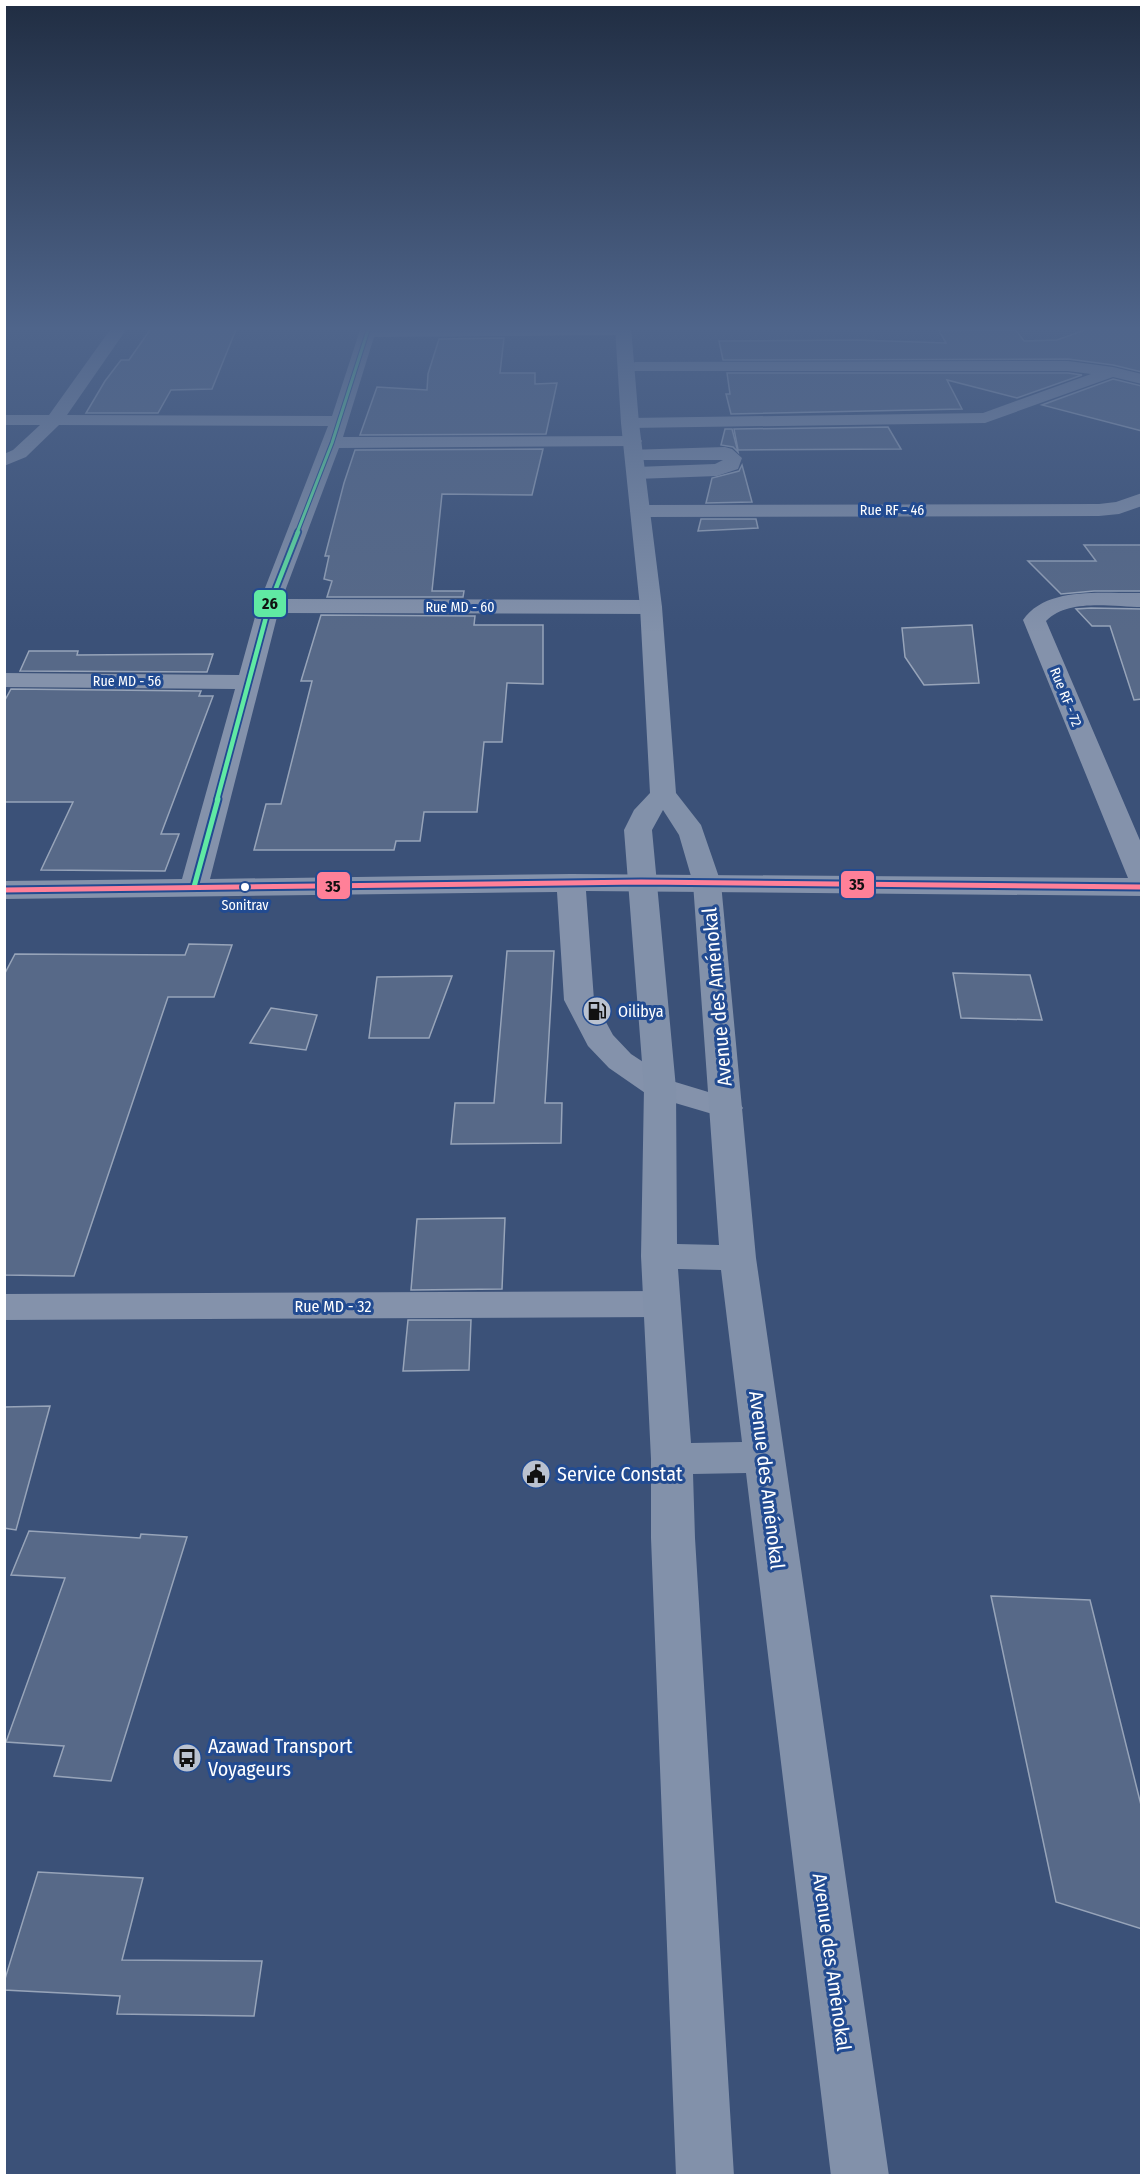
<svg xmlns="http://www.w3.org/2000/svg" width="1146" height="2180" viewBox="0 0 1146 2180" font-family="'Fira Sans Condensed',sans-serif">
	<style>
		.building { fill: #576988; stroke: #97a4b9; stroke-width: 1.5 }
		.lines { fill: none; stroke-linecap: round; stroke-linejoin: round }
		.minor { fill: #8492ab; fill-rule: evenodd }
		.major { fill: #8291aa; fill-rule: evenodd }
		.bus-1-far2-casing { stroke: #224b91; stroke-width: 5 }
		.bus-1-far1-casing { stroke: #224b91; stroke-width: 8 }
		.bus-1-casing { stroke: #224b91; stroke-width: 9 }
		.bus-2-casing { stroke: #224b91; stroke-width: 9 }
		.bus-1-far2 { stroke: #60e9a3; stroke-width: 3 }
		.bus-1-far1 { stroke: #60e9a3; stroke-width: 4.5 }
		.bus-1 { stroke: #60e9a3; stroke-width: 5 }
		.bus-2 { stroke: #ff8098; stroke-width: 5 }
		.bus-dot { fill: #fff; stroke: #224b91; stroke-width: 2 }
		.labels { text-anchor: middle; stroke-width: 6; stroke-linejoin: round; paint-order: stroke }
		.far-street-label { font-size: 14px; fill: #fff; stroke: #224b91 }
		.bus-label { font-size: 14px; fill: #fff; stroke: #224b91 }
		.poi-label { font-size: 16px; fill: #fff; stroke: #224b91; text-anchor: start }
		.street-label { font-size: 16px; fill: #fff; stroke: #224b91 }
		.near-street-label { font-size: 20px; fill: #fff; stroke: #224b91 }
		.near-poi-label { font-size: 20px; fill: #fff; stroke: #224b91; text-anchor: start }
		.line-badge { stroke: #224b91; stroke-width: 2 }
		.pale-badge-label { font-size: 16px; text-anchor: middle; font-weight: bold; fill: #111 }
	</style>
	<rect width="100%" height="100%" fill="#3b5178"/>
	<g class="building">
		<polygon points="152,327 237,327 212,389 171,390 158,413 86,413 105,381 121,360 129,360"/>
		<polygon points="1093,327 1142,327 1142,372 1113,365 1068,359 723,360 719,341 857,340 946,343 939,331 1016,330 1024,341 1057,340"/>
		<polygon points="504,338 500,373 535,373 535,384 557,383 546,434 360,435 377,387 427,390 428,374 439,339"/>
		<polygon points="727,373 1068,373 1082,375 1017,398 947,380 962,409 731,414 726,394 730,394"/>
		<polygon points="1113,379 1142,386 1142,431 1042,405"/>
		<polygon points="888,427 901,449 738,450 734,429"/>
		<polygon points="725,429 732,429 738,452 733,447 721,445"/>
		<polygon points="543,449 532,495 442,494 432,591 464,591 463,597 327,597 332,581 324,579 329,556 325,556 344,483 355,450"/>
		<polygon points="742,465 752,502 706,503 712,478 739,471"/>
		<polygon points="701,519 756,519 758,528 698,531"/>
		<polygon points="1084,545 1142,545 1142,591 1094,591 1061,594 1028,561 1096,561"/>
		<polygon points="1091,608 1142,609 1142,699 1134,700 1110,626 1092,626 1076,609"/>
		<polygon points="321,615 475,616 474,625 543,625 543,684 507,683 502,742 484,742 477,812 424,812 420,841 396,841 394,850 254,850 266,804 281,804 312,681 301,681"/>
		<polygon points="972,625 979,683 924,685 905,657 902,628"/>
		<polygon points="29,651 78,651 77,655 213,654 207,672 20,671"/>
		<polygon points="11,689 201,691 199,696 213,696 161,834 179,834 165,871 41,870 73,802 4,802 4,702"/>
		<polygon points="189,944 232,945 214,997 168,997 74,1276 4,1275 4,975 15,954 185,955"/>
		<polygon points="507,951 554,951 545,1103 562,1103 561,1143 451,1144 455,1103 494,1103"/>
		<polygon points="953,973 1030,975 1042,1020 961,1018"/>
		<polygon points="452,976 429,1038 369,1038 377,977"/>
		<polygon points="271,1008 317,1015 306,1050 250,1043"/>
		<polygon points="505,1218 502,1289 411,1290 417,1219"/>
		<polygon points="408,1320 471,1320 469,1370 403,1371"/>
		<polygon points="50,1406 16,1530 4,1528 4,1407"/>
		<polygon points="29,1531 140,1538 141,1534 187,1537 111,1781 54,1776 64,1746 6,1742 65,1578 11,1575"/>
		<polygon points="991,1596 1090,1600 1142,1809 1142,1929 1056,1902"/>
		<polygon points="38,1872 143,1878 122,1960 262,1961 254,2016 117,2014 120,1996 4,1990 4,1982"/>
	</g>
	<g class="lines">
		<g class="minor">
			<path d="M112,327H128L67,415L332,416L361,327H629L631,330L623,335L374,337L343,437L633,436L639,437L642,441L639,445L633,446L339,448L282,599L651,600L659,602L662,607L659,612L651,614L278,613L210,879L571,874L1128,878L1023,620C1047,585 1104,594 1142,593V607C1112,607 1069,598 1046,621L1142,845V896L586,891L594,1000L613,1035L631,1054L672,1081L738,1101L743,1108L738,1115L726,1118L648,1095L609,1068L588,1046L564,1000L557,892L4,899V881L182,879L235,689L4,687V673L239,675L258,606L328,426L59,425L26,457L4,466V454L13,450L40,425H4V415H49Z"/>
			<polygon points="1068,361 1113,367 1142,374 1142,384 1113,377 985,423 630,428 624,427 621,423 624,419 630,418 983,413 1091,374 1068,371 629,371 627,367 635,362"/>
			<polygon points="725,447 732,449 742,458 738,469 717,476 636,479 629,477 627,473 629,469 636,467 715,464 723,460 634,460 627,458 625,454 627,450"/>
			<polygon points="1142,493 1142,506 1119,514 1099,516 640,517 633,515 630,511 633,507 640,505 1099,504 1116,502"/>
			<polygon points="661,1291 674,1295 680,1304 674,1313 661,1317 4,1320 4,1294"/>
		</g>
		<path class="major" d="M615,327H631L639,423L662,607L676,793L701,825L721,883L756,1258L889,2176H831L746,1473L693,1474L695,1538L734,2176H676L651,1538V1459L641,1256L644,1088L624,830L634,810L650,793L640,607L621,423ZM663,810L679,835L693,883L719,1245L677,1244L676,1088L652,830ZM678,1269L721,1270L742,1442L691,1443Z"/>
		<g class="bus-1-far2-casing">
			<polyline id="bus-1-far2" points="297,533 332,443 369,327"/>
		</g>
		<g class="bus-1-far1-casing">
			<polyline id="bus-1-far1" points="217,800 269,606 298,532"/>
		</g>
		<g class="bus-1-casing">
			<polyline id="bus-1" points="194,887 218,799"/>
		</g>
		<g class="bus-2-casing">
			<polyline id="bus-2" points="4,890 641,882 1142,887"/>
		</g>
		<use href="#bus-1-far2" class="bus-1-far2"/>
		<use href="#bus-1-far1" class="bus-1-far1"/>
		<use href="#bus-1" class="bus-1"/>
		<use href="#bus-2" class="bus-2"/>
	</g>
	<linearGradient id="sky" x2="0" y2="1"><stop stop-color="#202d42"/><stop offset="0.52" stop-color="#4f658b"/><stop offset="1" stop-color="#4f658b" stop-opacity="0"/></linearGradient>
	<rect width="1146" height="632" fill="url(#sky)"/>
	<defs>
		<g id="fuel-disc" transform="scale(1.5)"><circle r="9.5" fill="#bac2d0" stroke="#224b91"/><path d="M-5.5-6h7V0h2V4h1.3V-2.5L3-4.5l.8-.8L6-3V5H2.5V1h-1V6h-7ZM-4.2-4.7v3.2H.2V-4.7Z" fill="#111"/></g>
		<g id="civic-disc" transform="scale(1.5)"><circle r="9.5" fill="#bac2d0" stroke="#224b91"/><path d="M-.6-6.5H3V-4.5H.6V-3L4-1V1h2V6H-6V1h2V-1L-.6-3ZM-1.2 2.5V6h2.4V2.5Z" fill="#111"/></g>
		<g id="bus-disc" transform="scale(1.5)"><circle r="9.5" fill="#bac2d0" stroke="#224b91"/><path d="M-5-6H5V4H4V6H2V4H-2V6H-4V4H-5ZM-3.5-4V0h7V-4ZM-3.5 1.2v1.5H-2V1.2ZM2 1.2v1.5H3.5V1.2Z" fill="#111"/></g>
	</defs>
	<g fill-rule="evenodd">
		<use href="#fuel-disc" x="597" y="1011"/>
		<use href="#civic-disc" x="536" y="1474"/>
		<use href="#bus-disc" x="187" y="1758"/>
	</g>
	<circle class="bus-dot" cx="245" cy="887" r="5"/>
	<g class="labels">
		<g class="far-street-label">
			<text x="892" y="515">Rue RF - 46</text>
			<text x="460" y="612">Rue MD - 60</text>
			<text x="127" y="686">Rue MD - 56</text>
			<text transform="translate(1066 697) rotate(68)" y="5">Rue RF - 72</text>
		</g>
		<g class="bus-label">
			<text x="245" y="910">Sonitrav</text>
		</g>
		<g class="poi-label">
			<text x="618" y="1017">Oilibya</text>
		</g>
		<g class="street-label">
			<text x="333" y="1312">Rue MD - 32</text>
		</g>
		<g class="near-street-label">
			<text transform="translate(717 997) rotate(-95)" y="7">Avenue des Aménokal</text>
			<text transform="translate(767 1480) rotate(83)" y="7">Avenue des Aménokal</text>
			<text transform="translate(832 1962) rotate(82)" y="7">Avenue des Aménokal</text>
		</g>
		<g class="near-poi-label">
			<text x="557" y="1481">Service Constat</text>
			<text x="208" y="1753">Azawad Transport<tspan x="208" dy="23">Voyageurs</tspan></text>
		</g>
	</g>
	<g class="line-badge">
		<rect x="253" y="589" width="34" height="29" rx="6" fill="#60e9a3"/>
		<rect x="840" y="870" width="35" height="29" rx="6" fill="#ff8098"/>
		<rect x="316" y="871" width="35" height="29" rx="6" fill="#ff8098"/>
	</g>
	<g class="pale-badge-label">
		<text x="270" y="609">26</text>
		<text x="857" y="890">35</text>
		<text x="333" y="892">35</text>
	</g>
	<rect width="1146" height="2180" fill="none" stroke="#ffffff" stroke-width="12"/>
</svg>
